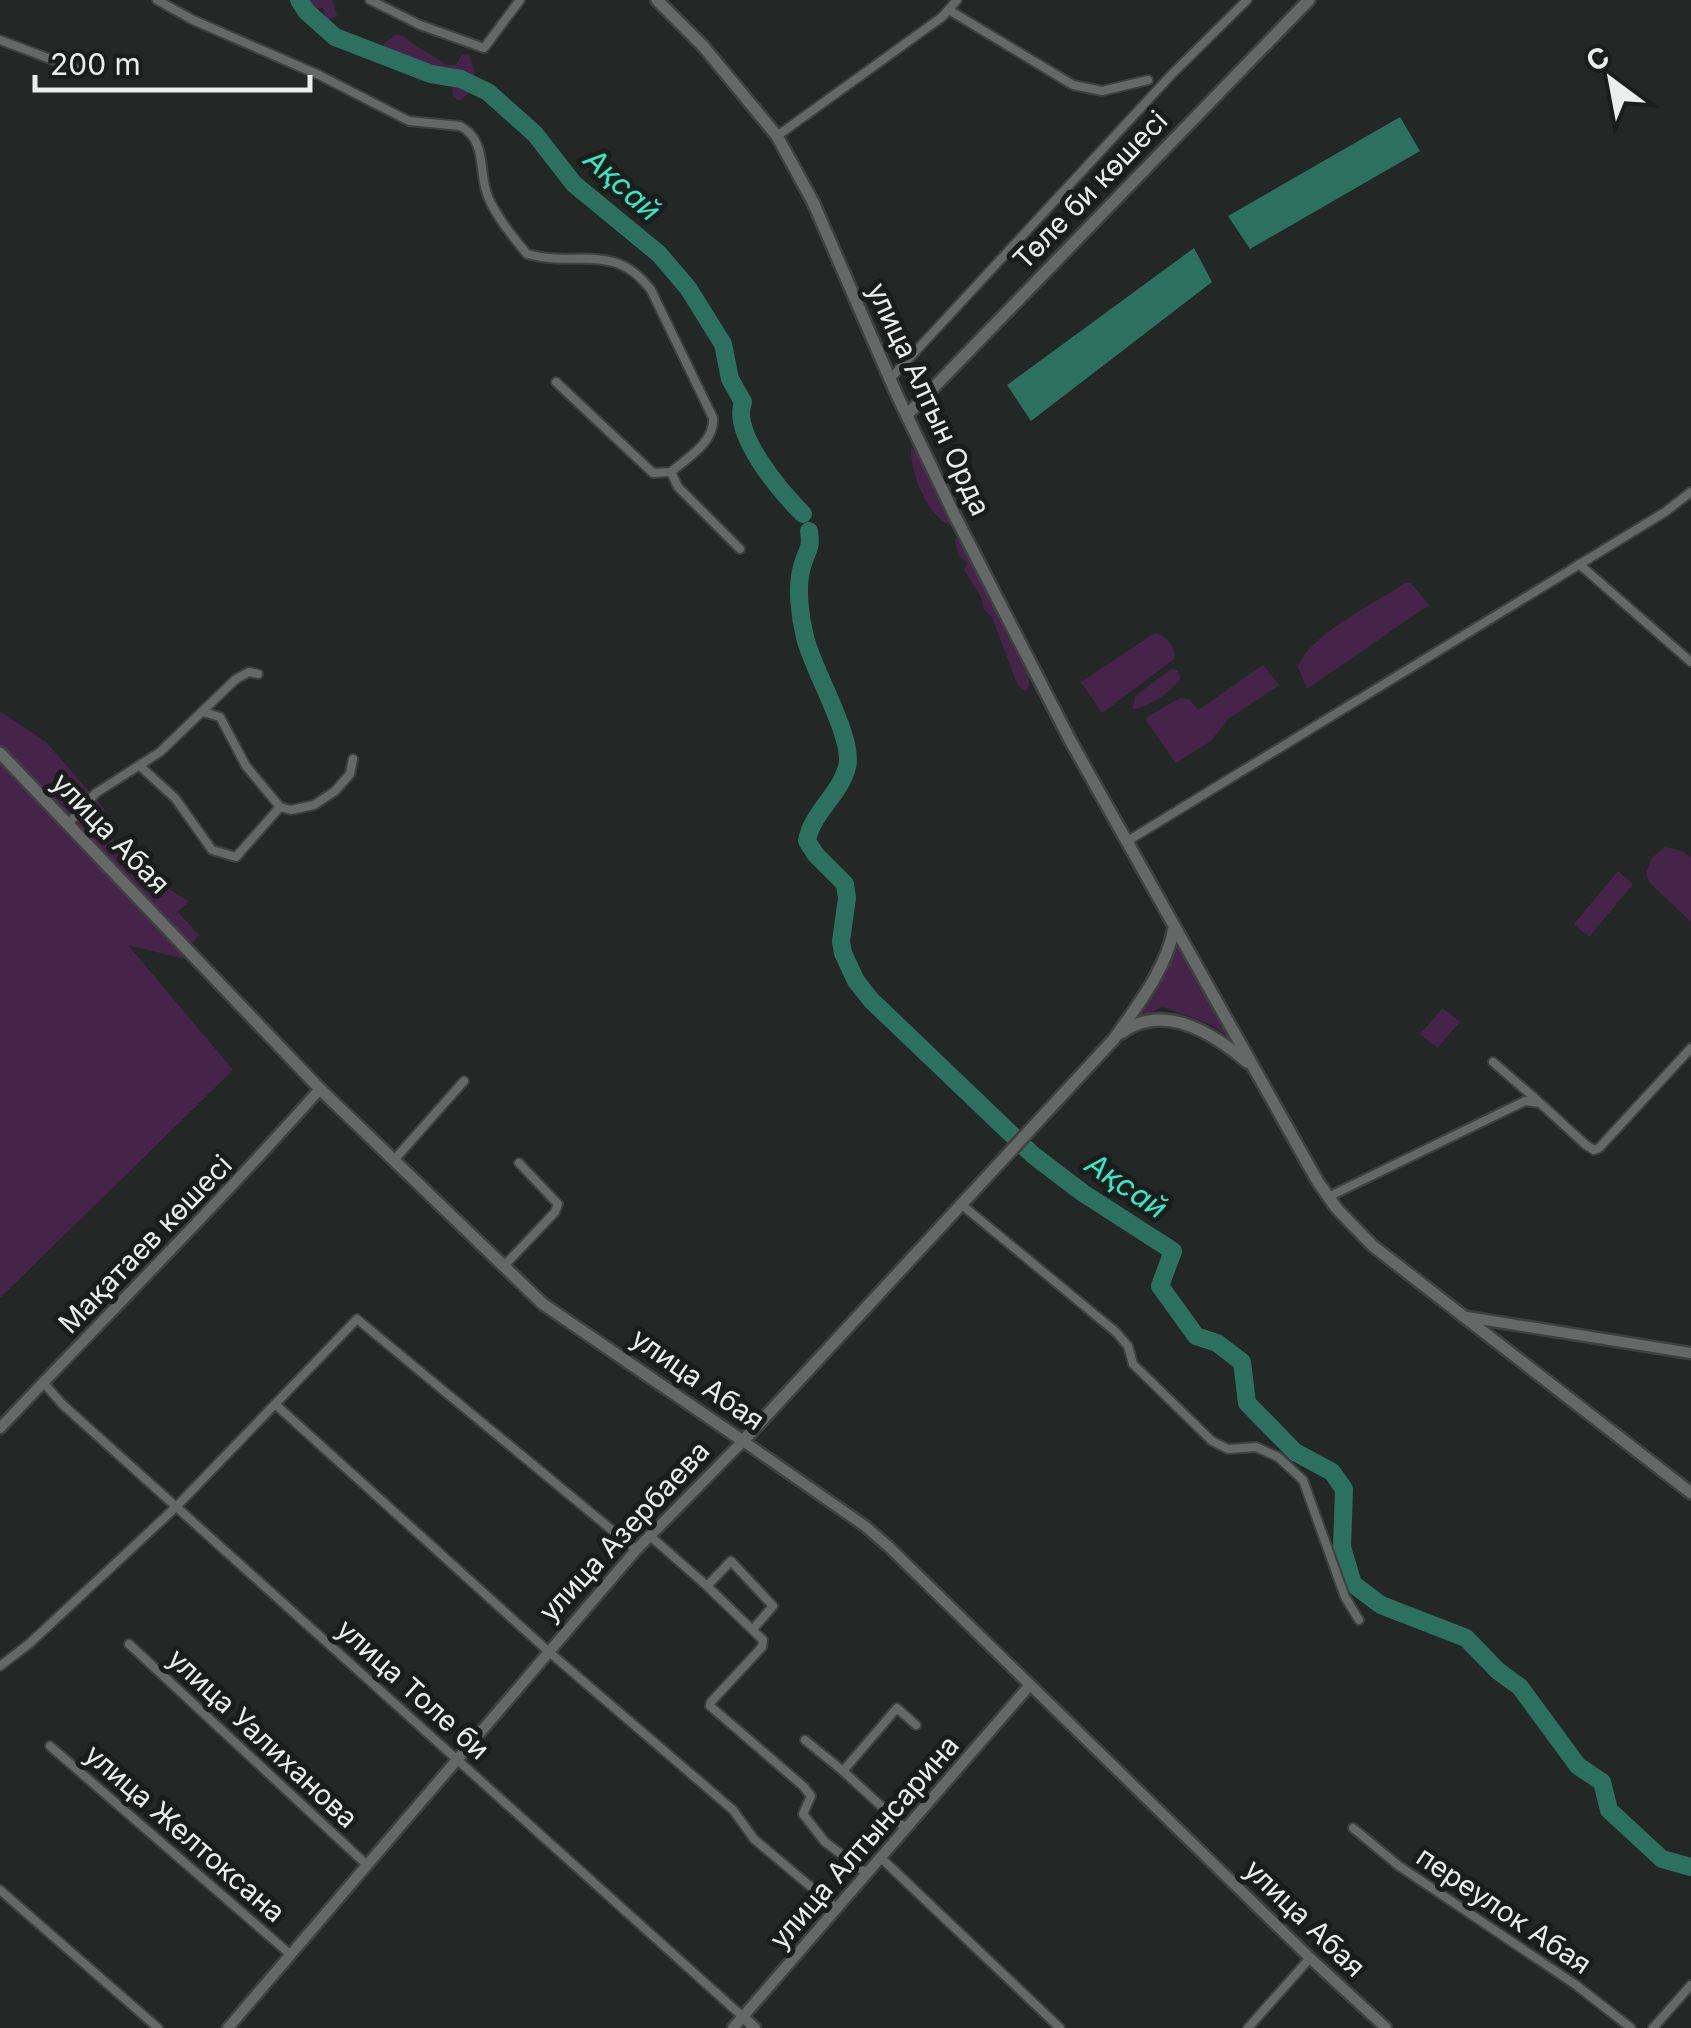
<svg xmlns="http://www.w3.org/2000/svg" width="1691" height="2028" viewBox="0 0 1691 2028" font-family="Inter,sans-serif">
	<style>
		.green { fill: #46244a }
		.water { fill: #2c7060 }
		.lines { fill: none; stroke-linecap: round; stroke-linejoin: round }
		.river { stroke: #2c7060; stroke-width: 18 }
		.minor-casing { stroke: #3e4140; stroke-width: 12 }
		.tertiary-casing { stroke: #3e4140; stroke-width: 15 }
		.secondary-casing { stroke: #3e4140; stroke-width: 16 }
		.minor { stroke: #646967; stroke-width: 8 }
		.tertiary { stroke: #646967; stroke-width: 10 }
		.secondary { stroke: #646967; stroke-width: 11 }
		.labels { text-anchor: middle; stroke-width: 10; stroke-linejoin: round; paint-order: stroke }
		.street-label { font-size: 28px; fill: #ebeeed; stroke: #1a1d1c }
		.water-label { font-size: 30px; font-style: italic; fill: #2eeec8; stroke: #1a1d1c }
	</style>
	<rect width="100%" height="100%" fill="#232726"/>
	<g class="green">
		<polygon points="274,0 332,0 337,15 328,22 322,8 302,10 294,6 292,0"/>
		<path d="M395,35L404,36C416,50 433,52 445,65H456L462,55L469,54L475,73L471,80L470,91L460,101L453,96L452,83L430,77L419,81L404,67L388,65L383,57L384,43Z"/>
		<path d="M911,448L918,449L926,463V472L956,527C929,522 910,473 911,448Z"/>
		<polygon points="959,536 963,538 998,614 1008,629 1007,636 1029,675 1029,687 1025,691 1018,686 992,617 984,609 981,597 964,570 967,563 958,555 955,540"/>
		<path d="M1405,583H1411L1429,605L1307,689L1298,667C1310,634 1376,603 1405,583Z"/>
		<path d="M1155,633C1167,637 1176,646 1174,659L1102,713L1081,682Z"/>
		<polygon points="1263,665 1279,685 1228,719 1211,741 1176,763 1146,721 1147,717 1180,698 1189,699 1198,710"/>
		<path d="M1171,669L1177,670L1181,678C1172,691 1148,708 1133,709L1135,696Z"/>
		<path d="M0,711L46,742L105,810L95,820C124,851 151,881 189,901L178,912L199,935L188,950L185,959L128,945L233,1070L0,1298Z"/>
		<polygon points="1665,847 1683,851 1691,858 1691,922 1650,883 1646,874 1652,858"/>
		<polygon points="1618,871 1633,884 1589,937 1574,924"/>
		<polygon points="1178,947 1237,1044 1212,1025 1163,1007 1131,1020 1155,990"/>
		<polygon points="1443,1008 1460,1022 1437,1048 1420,1034"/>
	</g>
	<g class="water">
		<polygon points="1400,117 1420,151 1250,249 1228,216"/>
		<polygon points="1194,248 1212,282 1031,421 1007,385"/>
	</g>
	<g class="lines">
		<g class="river">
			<path d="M299,0L306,11L335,37L431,74L461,79L488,92L535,134L574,184L659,254L688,288L723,344L730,379L743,402C731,434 781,492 803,514"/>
			<path d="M809,531C812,551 806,550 802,567C796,587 800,617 805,637C812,669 855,739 847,767C840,795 812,812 807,841L816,855L845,884L847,898L841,941L843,953L856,981L871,1000L1033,1155L1083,1193L1173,1251L1160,1286L1196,1336L1217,1343L1242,1362L1247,1403L1295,1452L1332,1472L1344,1489L1342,1547L1353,1584L1381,1605L1466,1638L1498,1671L1520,1687L1578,1766L1602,1782L1609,1810L1662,1859L1691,1867"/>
		</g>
		<g class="minor-casing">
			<g id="minor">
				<path d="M157,0L193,20L319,75L409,121L460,126C489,141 477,175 489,199C498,219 513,237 527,254C577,268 614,241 651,290L713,418C715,442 687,458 671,472L678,487L740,549"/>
				<polyline points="370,0 420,25 484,48 520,0"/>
				<polyline points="949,10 1073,85 1102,91 1148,80"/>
				<polyline points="0,40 82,71"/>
				<polyline points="777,136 942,17 957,0"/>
				<polyline points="890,379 1172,74 1247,0"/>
				<polyline points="556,382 653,473 671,472"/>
				<polyline points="1579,564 1691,662"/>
				<polyline points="203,712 220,717 246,766 280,807 291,810 314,805 335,791 350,774 353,759"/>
				<polyline points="141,767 175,798 212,850 236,857 280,807"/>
				<polyline points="68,824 96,793 160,752 236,679 249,672 258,674"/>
				<polyline points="1126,842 1665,512 1691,492"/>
				<polyline points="1493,1062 1537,1100"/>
				<polyline points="394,1160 464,1081"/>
				<polyline points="1328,1197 1525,1101 1540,1103 1586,1145 1594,1150 1599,1148 1691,1048"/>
				<polyline points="962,1205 1116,1332 1128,1346 1133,1364 1212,1441 1228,1449 1256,1447 1278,1457 1303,1480 1345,1597 1359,1620"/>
				<polyline points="504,1266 555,1212 558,1204 519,1163"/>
				<polyline points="43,1382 62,1404 743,2017"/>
				<polyline points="275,1404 548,1651 733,1810 754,1839 836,1908"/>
				<polyline points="649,1535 707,1586"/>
				<polyline points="753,1629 773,1606 731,1561 707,1586 763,1640 762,1647 711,1702 710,1706 803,1786 811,1796 803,1814 825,1842 866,1873"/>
				<polyline points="129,1644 367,1865"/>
				<polyline points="0,1666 30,1643 176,1507 357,1319 636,1550"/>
				<polyline points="805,1740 843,1771 897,1708 916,1725"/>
				<polyline points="50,1746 291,1955"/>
				<polyline points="843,1771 905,1828"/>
				<polyline points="1353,1828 1399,1866 1576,1985 1631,2028"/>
				<polyline points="880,1857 1060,2028"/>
				<polyline points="0,1890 158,2028"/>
				<polyline points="1248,2028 1310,1958"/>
				<polyline points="1653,2028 1691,1985"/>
			</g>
		</g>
		<g class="tertiary-casing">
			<g id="tertiary">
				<polyline points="1467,1317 1691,1353"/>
				<path d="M0,1428C107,1315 217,1205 320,1089"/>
				<polyline points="743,2017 755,2028"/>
				<polyline points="228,2028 636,1550 743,1441 865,1526 888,1546 1310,1958 1386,2028"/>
				<polyline points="733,2028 1030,1685"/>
			</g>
		</g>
		<g class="secondary-casing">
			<g id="secondary">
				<polyline points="657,0 703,46 777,136 813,202 896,393 955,516 1070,740 1318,1182 1337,1209 1373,1246 1691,1493"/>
				<polyline points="907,415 1309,0"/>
				<path d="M0,753L320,1089L543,1304L743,1441L1114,1039C1137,1006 1167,968 1174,928"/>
				<path d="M1121,1033C1163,1002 1213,1033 1247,1062"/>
			</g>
		</g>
		<use href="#minor" class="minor"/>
		<use href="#tertiary" class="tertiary"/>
		<use href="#secondary" class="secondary"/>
	</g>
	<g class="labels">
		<g class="street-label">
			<text transform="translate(1090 190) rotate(-46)" y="10">Төле би көшесі</text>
			<text transform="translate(929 399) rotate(65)" y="10">улица Алтын Орда</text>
			<text transform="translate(111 833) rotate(46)" y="10">улица Абая</text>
			<text transform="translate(145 1244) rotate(-46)" y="10">Мақатаев көшесі</text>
			<text transform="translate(698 1379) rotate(35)" y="10">улица Абая</text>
			<text transform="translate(624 1531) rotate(-47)" y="10">улица Азербаева</text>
			<text transform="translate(413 1689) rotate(42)" y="10">улица Толе би</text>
			<text transform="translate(263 1738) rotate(43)" y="10">улица Уалиханова</text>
			<text transform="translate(185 1833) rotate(41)" y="10">улица Желтоксана</text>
			<text transform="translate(864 1842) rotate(-49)" y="10">улица Алтынсарина</text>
			<text transform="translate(1504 1910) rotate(34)" y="10">переулок Абая</text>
			<text transform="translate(1305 1918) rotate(44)" y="10">улица Абая</text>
		</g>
		<g class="water-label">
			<text transform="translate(622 185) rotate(42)" y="10">Ақсай</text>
			<text transform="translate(1126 1186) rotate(34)" y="10">Ақсай</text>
		</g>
	</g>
	<g transform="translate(1611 80) rotate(328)" stroke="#1a1d1c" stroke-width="8" paint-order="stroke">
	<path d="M0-8L18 38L0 25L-18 38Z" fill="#ebeeed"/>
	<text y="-15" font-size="28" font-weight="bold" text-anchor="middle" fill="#ebeeed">С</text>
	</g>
	<path d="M35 75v15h275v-15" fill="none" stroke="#ebeeed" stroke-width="5"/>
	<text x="50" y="75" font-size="30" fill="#ebeeed" stroke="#1a1d1c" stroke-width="8" paint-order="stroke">200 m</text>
</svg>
